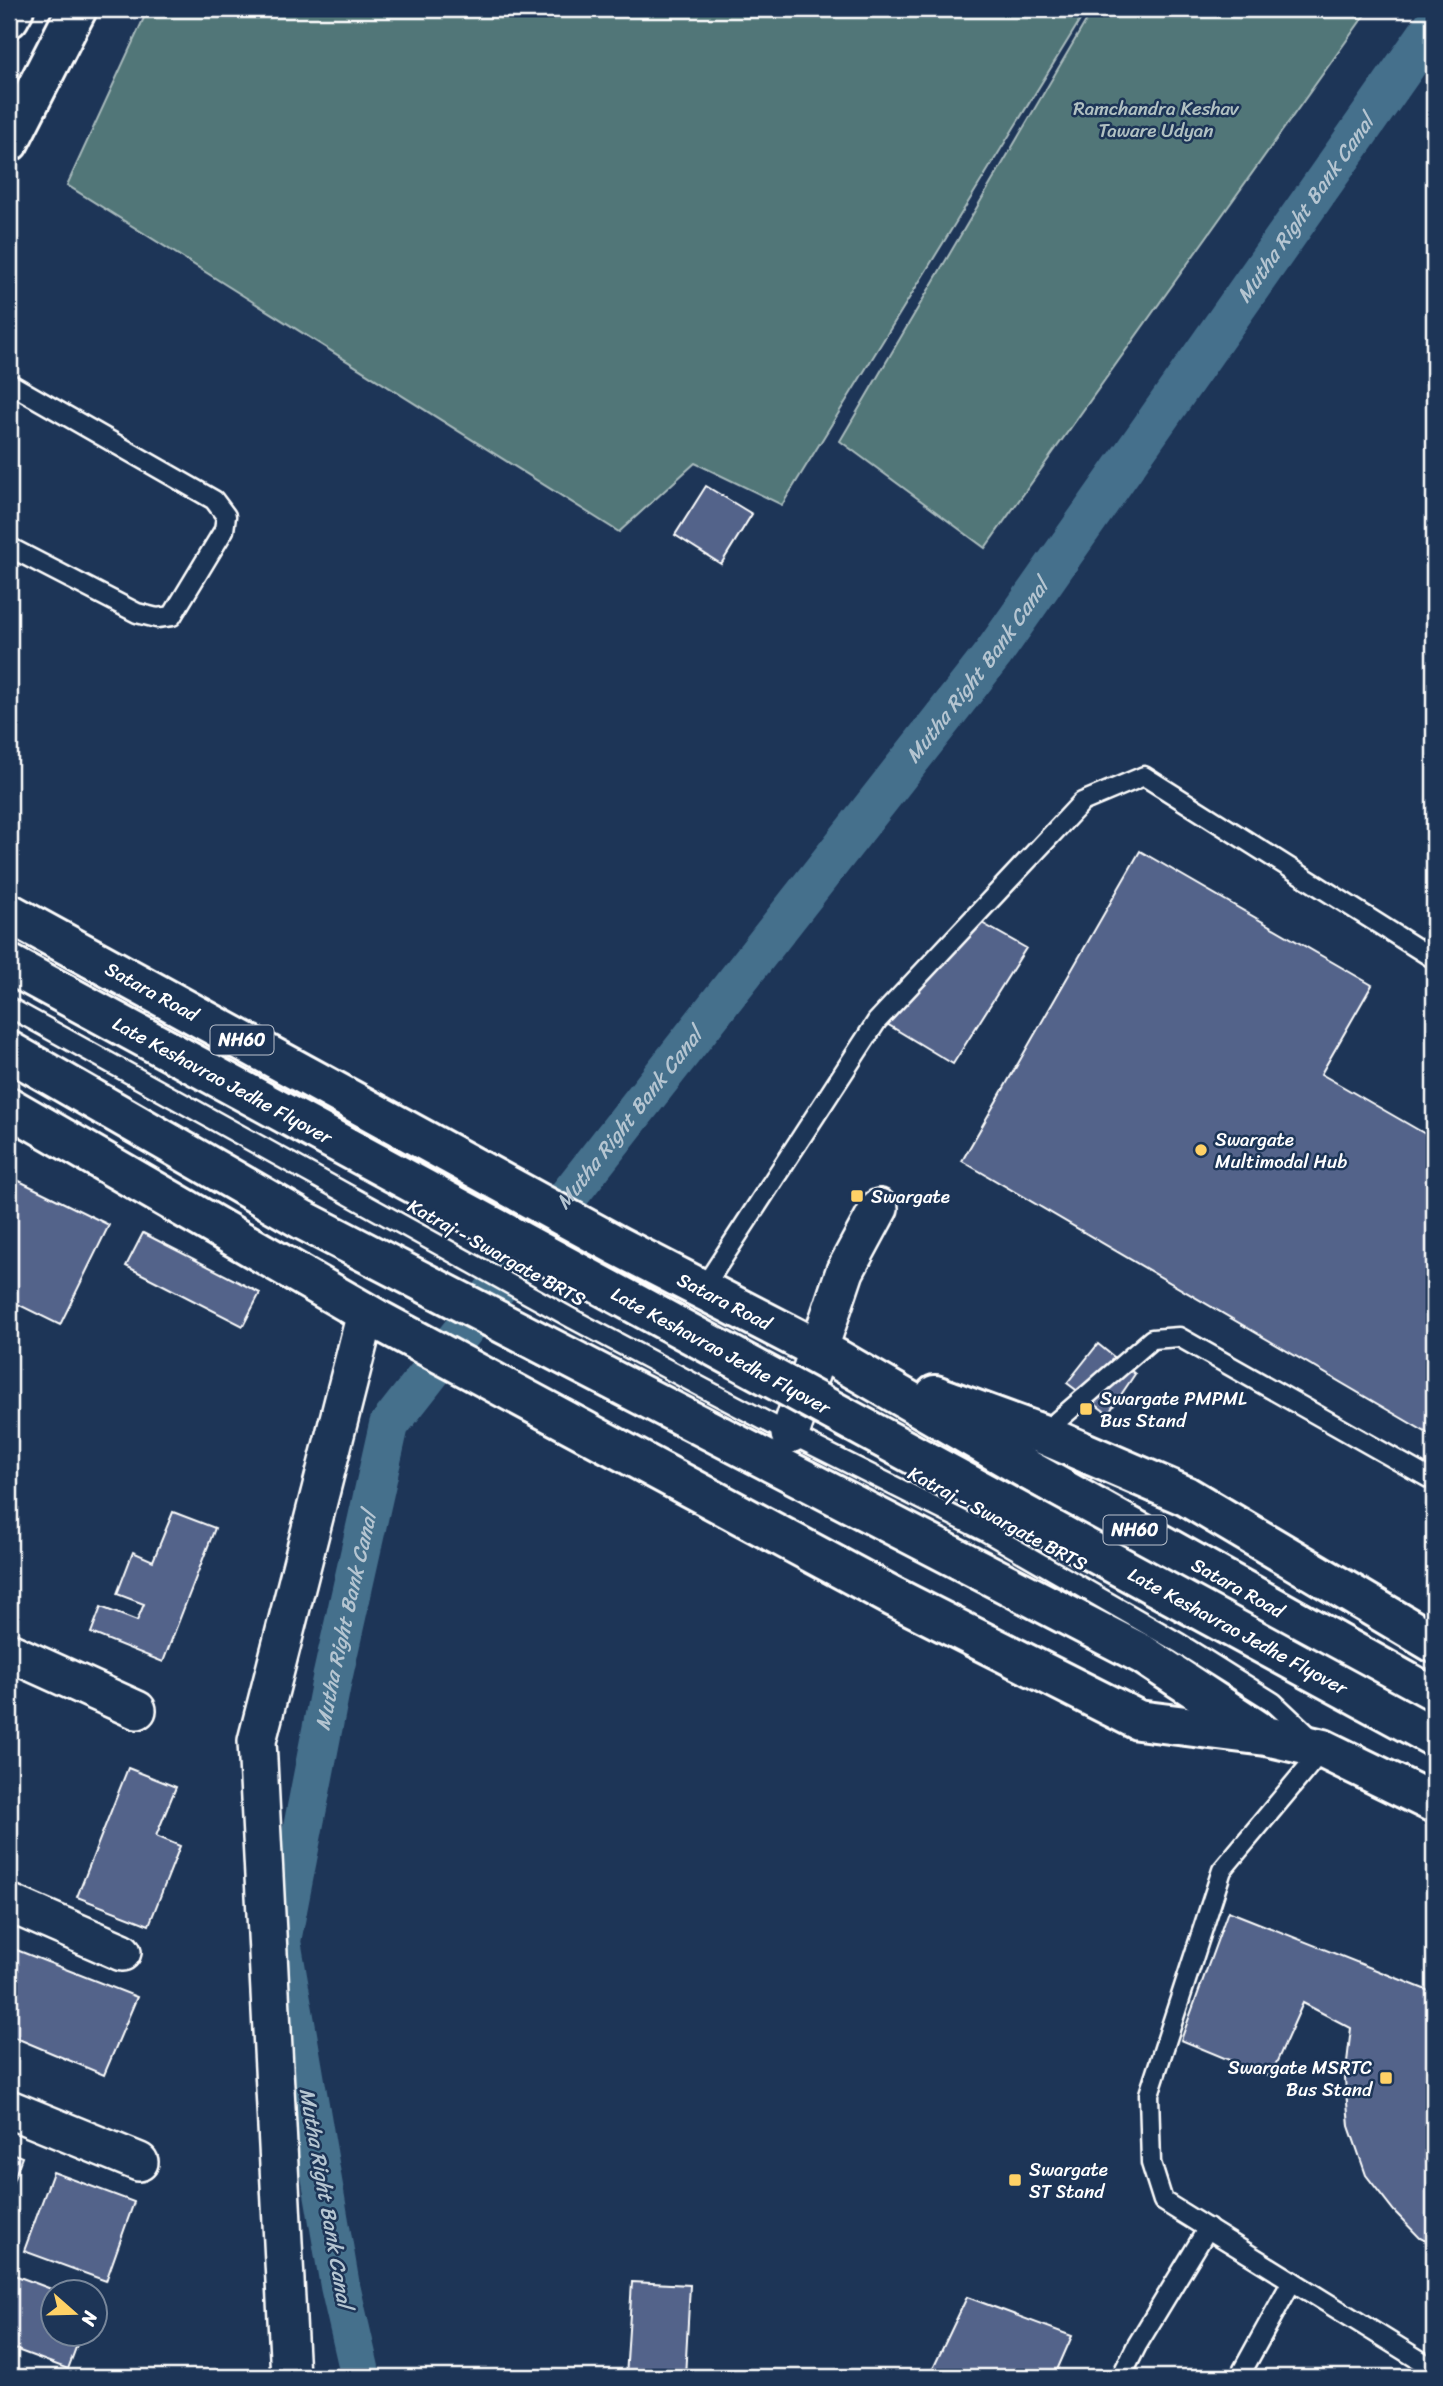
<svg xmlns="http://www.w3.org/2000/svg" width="1443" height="2386" viewBox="0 0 1443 2386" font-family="Sriracha,sans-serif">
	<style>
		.green { fill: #517678; stroke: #a8babc; stroke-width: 2 }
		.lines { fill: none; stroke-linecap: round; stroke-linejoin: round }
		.canal { stroke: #456f8c; stroke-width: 40 }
		.building { fill: #52638a; stroke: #fff; stroke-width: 2 }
		.service-casing { stroke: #fff; stroke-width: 23 }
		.minor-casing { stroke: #fff; stroke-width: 42 }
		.secondary-casing { stroke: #fff; stroke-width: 44 }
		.trunk-casing { stroke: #fff; stroke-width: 44 }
		.service { stroke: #1d3557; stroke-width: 18 }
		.minor { stroke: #1d3557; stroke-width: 37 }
		.secondary { stroke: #1d3557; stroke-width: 38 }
		.trunk { stroke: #1d3557; stroke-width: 38 }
		.trunk-bridge-casing { stroke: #fff; stroke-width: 44; stroke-linecap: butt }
		.trunk-bridge { stroke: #1d3557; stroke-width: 38 }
		.poi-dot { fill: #ffd166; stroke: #1d3557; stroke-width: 2.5 }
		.labels { text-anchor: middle; stroke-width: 5; stroke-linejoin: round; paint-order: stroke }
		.shield { fill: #1d3557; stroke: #bbc2cd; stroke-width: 2 }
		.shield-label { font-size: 18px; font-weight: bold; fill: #fff }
		.park-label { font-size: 19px; fill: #b1c1c2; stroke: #1d3557 }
		.street-label { font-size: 19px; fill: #fff; stroke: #1d3557 }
		.poi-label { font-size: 19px; fill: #fff; stroke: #1d3557; text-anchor: start }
		.water-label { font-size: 21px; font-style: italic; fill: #b5c5d1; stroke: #1d3557 }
	</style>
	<rect width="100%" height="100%" fill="#1d3557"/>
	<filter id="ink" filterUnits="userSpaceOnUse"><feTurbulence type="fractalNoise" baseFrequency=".0143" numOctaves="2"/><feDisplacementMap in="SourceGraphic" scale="14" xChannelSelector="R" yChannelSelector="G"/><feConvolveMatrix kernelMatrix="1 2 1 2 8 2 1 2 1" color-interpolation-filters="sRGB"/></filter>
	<g filter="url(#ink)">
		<g class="green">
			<polygon points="148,9 1087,9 782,505 695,463 619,532 67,185"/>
			<polygon points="1093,9 1369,9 985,548 840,441"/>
		</g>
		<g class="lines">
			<path class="canal" id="s1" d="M361,2377L340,2286L281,1941L332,1679L389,1425L993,654L1434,25"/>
		</g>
		<g class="building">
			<polygon points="706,486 752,514 721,564 675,535"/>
			<polygon points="1140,851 1372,985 1321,1074 1434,1139 1434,1437 962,1161"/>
			<polygon points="980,922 1026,948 953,1064 887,1024"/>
			<polygon points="9,1176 109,1225 60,1325 9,1300"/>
			<polygon points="143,1233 260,1293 243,1326 126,1266"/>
			<polygon points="1098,1344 1135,1374 1108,1414 1067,1383"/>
			<polygon points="173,1512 215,1528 163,1662 91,1633 101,1607 137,1621 144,1604 117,1594 133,1552 153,1561"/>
			<polygon points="128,1768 176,1787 156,1836 180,1846 149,1925 77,1897"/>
			<polygon points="1228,1911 1434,1993 1434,2028 1426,2092 1434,2119 1434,2245 1420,2238 1394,2211 1366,2175 1349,2126 1345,2079 1351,2028 1303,2003 1270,2077 1181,2040"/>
			<polygon points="9,1947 137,1997 104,2075 9,2035"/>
			<polygon points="9,2152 22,2157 9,2192"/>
			<polygon points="53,2172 134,2202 106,2281 24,2251"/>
			<polygon points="9,2273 59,2292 52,2292 52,2334 81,2334 68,2369 9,2347"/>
			<polygon points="632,2282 690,2285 685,2377 626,2377"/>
			<polygon points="967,2297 1072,2336 1054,2377 929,2377"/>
		</g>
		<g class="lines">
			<g class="service-casing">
				<g id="service">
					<polyline points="9,383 214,500 226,516 224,530 172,616 157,618 137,613 9,547"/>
					<polyline points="9,1007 571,1318 790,1434 986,1532 1179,1643 1273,1702 1323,1749 1222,1870 1149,2094 1151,2163 1163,2201 1434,2369"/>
					<polyline points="702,1290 877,1021 1082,802 1144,776 1434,959"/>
					<polyline points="1042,1434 1152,1339 1179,1337 1434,1481"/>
					<polyline points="1121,2377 1137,2345 1208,2228"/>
					<polyline points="1239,2377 1292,2281"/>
				</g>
			</g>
			<g class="minor-casing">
				<g id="minor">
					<polyline points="790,1434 845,1271 879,1208"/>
					<polyline points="9,1652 137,1710"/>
					<polyline points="9,1903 122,1952"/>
					<polyline points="9,2109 139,2162"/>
					<polyline points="290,2377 257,1741 366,1313"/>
				</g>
			</g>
			<g class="secondary-casing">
				<g id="secondary">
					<polyline points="9,18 14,9"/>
					<polyline points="9,142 77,9"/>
				</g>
			</g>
			<g class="trunk-casing">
				<g id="trunk">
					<path id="s2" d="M9,913L616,1245L837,1359L1023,1467L1434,1697"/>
					<polyline points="9,1051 303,1220 1142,1654 1260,1732"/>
					<polyline points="9,1107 380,1321 894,1597 1138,1720 1266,1736 1323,1749 1434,1803"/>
					<polyline points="935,1395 1042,1434 1186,1496 1434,1643"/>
				</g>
			</g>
			<use href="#service" class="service"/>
			<use href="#minor" class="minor"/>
			<use href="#secondary" class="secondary"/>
			<use href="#trunk" class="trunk"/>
			<g class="trunk-bridge-casing">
				<g id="trunk-bridge">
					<path id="s3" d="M9,964L1434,1737"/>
				</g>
			</g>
			<use href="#trunk-bridge" class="trunk-bridge"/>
		</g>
	</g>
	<g class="poi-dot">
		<circle cx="1201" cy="1150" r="7"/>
		<rect x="850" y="1189" width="14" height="14" rx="3.5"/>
		<rect x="1079" y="1402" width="14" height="14" rx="3.5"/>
		<rect x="1379" y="2071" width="14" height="14" rx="3.5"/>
		<rect x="1008" y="2173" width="14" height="14" rx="3.5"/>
	</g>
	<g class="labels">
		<g class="shield">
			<rect x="210.5" y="1025.5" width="63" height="29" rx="5"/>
			<rect x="1103.5" y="1515.5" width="63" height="29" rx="5"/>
		</g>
		<g class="shield-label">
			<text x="242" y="1046">NH60</text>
			<text x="1135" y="1536">NH60</text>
		</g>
		<g class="park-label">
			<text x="1156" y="115">Ramchandra Keshav<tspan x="1156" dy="22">Taware Udyan</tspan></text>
		</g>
		<g class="street-label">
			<text dy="7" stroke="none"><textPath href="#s2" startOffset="163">Satara Road</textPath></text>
			<text dy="7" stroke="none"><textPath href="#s3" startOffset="243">Late Keshavrao Jedhe Flyover</textPath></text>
			<text transform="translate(497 1252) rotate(29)" y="7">Katraj - Swargate BRTS</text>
			<text dy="7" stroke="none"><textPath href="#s2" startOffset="814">Satara Road</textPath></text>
			<text dy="7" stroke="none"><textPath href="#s3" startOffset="810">Late Keshavrao Jedhe Flyover</textPath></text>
			<text transform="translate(998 1518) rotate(28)" y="7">Katraj - Swargate BRTS</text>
			<text dy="7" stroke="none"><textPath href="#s2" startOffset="1402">Satara Road</textPath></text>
			<text dy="7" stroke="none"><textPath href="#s3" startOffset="1398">Late Keshavrao Jedhe Flyover</textPath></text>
		</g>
		<g class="poi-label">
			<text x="1215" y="1146">Swargate<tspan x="1215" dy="22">Multimodal Hub</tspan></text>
			<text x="871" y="1203">Swargate</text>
			<text x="1100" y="1405">Swargate PMPML<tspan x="1100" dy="22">Bus Stand</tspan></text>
			<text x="1372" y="2074" text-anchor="end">Swargate MSRTC<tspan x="1372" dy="22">Bus Stand</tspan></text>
			<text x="1029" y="2176">Swargate<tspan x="1029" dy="22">ST Stand</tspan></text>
		</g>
		<g class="water-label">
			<text dy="7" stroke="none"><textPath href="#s1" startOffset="2494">Mutha Right Bank Canal</textPath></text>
			<text dy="7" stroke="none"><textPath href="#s1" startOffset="1927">Mutha Right Bank Canal</textPath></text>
			<text dy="7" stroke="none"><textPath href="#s1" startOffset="1360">Mutha Right Bank Canal</textPath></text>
			<text dy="7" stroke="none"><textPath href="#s1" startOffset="770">Mutha Right Bank Canal</textPath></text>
			<text transform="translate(326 2198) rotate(80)" y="7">Mutha Right Bank Canal</text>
		</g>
	</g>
	<rect width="1443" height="2386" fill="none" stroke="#1d3557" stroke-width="35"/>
	<rect x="18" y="18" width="1408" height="2351" fill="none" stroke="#fff" stroke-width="2.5" filter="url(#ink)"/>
	<g transform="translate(74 2313) rotate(110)"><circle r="33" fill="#1d3557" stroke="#77869a" stroke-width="2"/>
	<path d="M0-5L12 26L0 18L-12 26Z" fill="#ffd166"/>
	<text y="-10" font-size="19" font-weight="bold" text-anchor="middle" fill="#ffffff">N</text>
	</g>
</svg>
